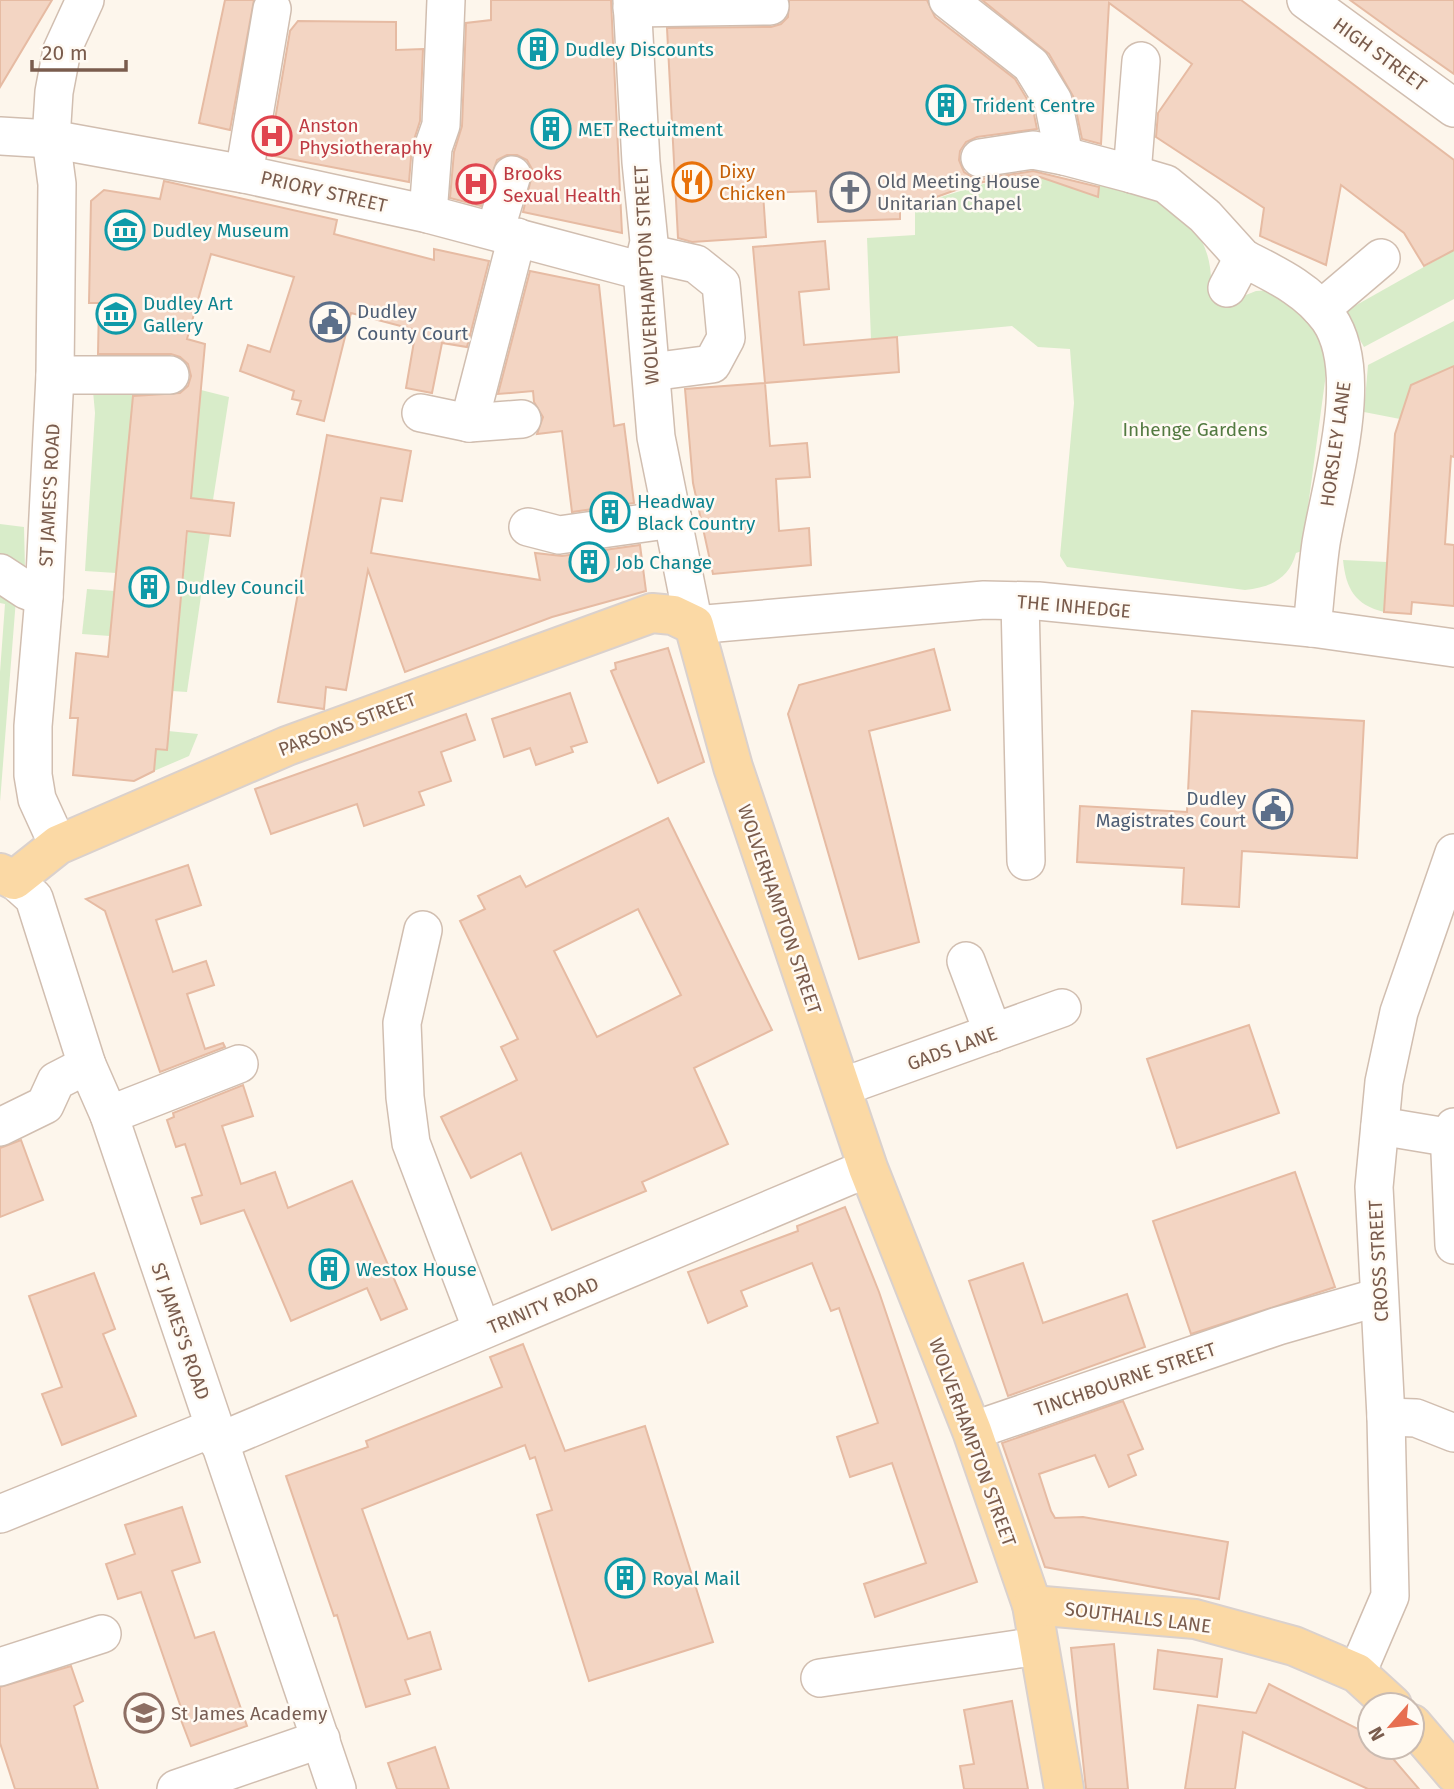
<svg xmlns="http://www.w3.org/2000/svg" width="1454" height="1789" viewBox="0 0 1454 1789" font-family="'Fira Sans',sans-serif">
	<style>
		.green { fill: #d8ecc9 }
		.building { fill: #f3d5c3; stroke: #e6bba3; stroke-width: 2; fill-rule: evenodd }
		.lines { fill: none; stroke-linecap: round; stroke-linejoin: round }
		.minor-casing { stroke: #d1beb0; stroke-width: 40 }
		.major-casing { stroke: #dad1cd; stroke-width: 42 }
		.minor { stroke: #fff; stroke-width: 37 }
		.major { stroke: #fbd9a5; stroke-width: 38 }
		.labels { text-anchor: middle; stroke-width: 5; stroke-linejoin: round; paint-order: stroke }
		.culture-label { font-size: 19px; fill: #0d838f; stroke: #fffaf3; text-anchor: start }
		.street-label { font-size: 19px; fill: #7a5c4d; stroke: #fffaf3 }
		.health-label { font-size: 19px; fill: #be3a42; stroke: #fffaf3; text-anchor: start }
		.food-label { font-size: 19px; fill: #c56008; stroke: #fffaf3; text-anchor: start }
		.worship-label { font-size: 19px; fill: #5b616d; stroke: #fffaf3; text-anchor: start }
		.service-label { font-size: 19px; fill: #4e5e75; stroke: #fffaf3; text-anchor: start }
		.park-label { font-size: 19px; fill: #537a41; stroke: #fffaf3 }
		.education-label { font-size: 19px; fill: #785e54; stroke: #fffaf3; text-anchor: start }
	</style>
	<rect width="100%" height="100%" fill="#fdf6ec"/>
	<g class="green">
		<path d="M1009,176L1040,177L1098,196L1099,181C1159,198 1214,216 1211,289L1235,304L1241,297L1256,291L1272,290L1313,320L1328,359L1302,551L1296,553C1289,579 1271,587 1245,590L1067,567L1060,556L1074,403L1070,349L1038,347L1012,326L871,339L867,238L915,235V205Z"/>
		<polygon points="1454,250 1454,299 1364,347 1344,312"/>
		<polygon points="1454,321 1454,366 1411,385 1400,419 1364,412 1368,365"/>
		<polygon points="201,390 229,397 213,500 191,498"/>
		<polygon points="93,391 133,394 116,573 85,571 95,413"/>
		<polygon points="0,524 24,527 25,569 0,554"/>
		<polygon points="188,531 210,534 187,692 172,691"/>
		<path d="M1343,560L1387,562L1384,612C1355,605 1346,589 1343,560Z"/>
		<polygon points="0,586 16,599 0,802 0,672 5,604 0,603"/>
		<polygon points="87,589 115,591 110,636 82,634"/>
		<polygon points="168,731 198,734 189,756 154,771 156,749"/>
	</g>
	<g class="building">
		<polygon points="0,0 52,0 0,87"/>
		<polygon points="225,0 254,0 230,130 199,123"/>
		<polygon points="491,0 611,0 622,233 523,212 533,171 527,160 517,155 507,155 497,160 481,206 450,198 454,152 462,126 466,23 491,20"/>
		<polygon points="789,0 927,0 935,17 1015,79 1033,109 1037,129 977,137 966,142 960,151 959,160 964,172 972,177 982,179 1033,171 1099,187 1098,197 1040,177 1009,176 967,186 900,210 900,219 818,222 816,191 763,193 766,237 692,242 678,238 667,28 771,27 781,24 788,17"/>
		<polygon points="982,0 1241,0 1454,160 1454,250 1424,266 1404,233 1341,185 1326,265 1260,236 1264,208 1156,137 1158,113 1192,64 1109,3 1101,144 1082,139 1073,96 1049,54"/>
		<polygon points="1350,0 1454,0 1454,74 1397,34"/>
		<polygon points="298,21 396,22 396,50 423,49 420,121 412,146 409,182 269,155 290,31"/>
		<polygon points="164,181 337,220 334,234 434,260 434,249 489,261 467,347 442,343 432,393 406,388 416,330 351,313 324,421 297,414 301,401 292,399 294,391 240,371 248,345 270,352 294,277 211,254 187,339 205,344 191,498 234,503 230,536 187,531 167,750 156,749 154,771 134,781 73,775 78,718 70,718 76,653 108,657 133,396 180,393 188,386 191,376 188,364 180,357 171,354 98,354 99,303 89,303 91,201 104,190 160,199"/>
		<polygon points="825,241 829,289 799,292 804,345 897,337 899,372 765,383 770,446 807,443 810,477 776,479 779,531 809,528 811,565 713,574 693,483 685,389 765,383 753,247"/>
		<polygon points="530,271 599,285 614,426 624,424 634,503 572,512 562,431 537,434 543,417 534,402 533,391 498,394"/>
		<polygon points="1454,366 1454,457 1451,456 1445,544 1454,545 1454,606 1412,602 1411,614 1384,612 1395,434 1411,385"/>
		<polygon points="327,435 411,451 402,501 381,498 371,553 540,580 535,553 562,556 640,545 646,591 552,617 405,672 368,570 346,690 326,687 324,709 278,702"/>
		<polygon points="668,648 704,762 658,783 611,671 616,669 615,663"/>
		<polygon points="934,649 950,710 869,731 919,942 859,959 788,714 799,685"/>
		<polygon points="570,693 587,742 571,747 573,752 536,765 530,748 504,757 492,719"/>
		<polygon points="1192,711 1364,721 1357,858 1242,851 1239,907 1182,904 1184,868 1077,862 1080,806 1187,812"/>
		<polygon points="466,714 475,740 441,752 451,781 419,792 424,805 364,826 357,804 271,834 255,789"/>
		<path d="M668,818L772,1030L694,1068L728,1144L642,1182L646,1191L552,1230L521,1153L471,1178L441,1117L517,1080L501,1047L518,1039L460,921L485,909L478,896L520,876L526,887ZM638,909L681,995L597,1037L554,951Z"/>
		<polygon points="188,865 201,905 156,920 173,972 206,961 214,985 187,994 205,1049 223,1043 225,1047 160,1072 105,911 86,899"/>
		<polygon points="1249,1025 1279,1113 1177,1148 1147,1059"/>
		<polygon points="243,1085 253,1116 222,1126 241,1184 275,1172 288,1208 352,1181 407,1309 381,1320 367,1288 291,1321 244,1210 201,1224 192,1198 202,1195 185,1144 176,1147 167,1120 174,1117 173,1113"/>
		<polygon points="21,1140 43,1200 0,1217 0,1148"/>
		<polygon points="1295,1172 1335,1287 1191,1334 1153,1221"/>
		<polygon points="845,1207 879,1292 977,1582 875,1617 864,1584 926,1563 892,1463 850,1477 837,1437 878,1423 839,1308 831,1311 812,1263 741,1291 747,1306 708,1323 688,1272 798,1231 797,1226"/>
		<polygon points="1023,1263 1043,1323 1127,1294 1145,1347 1008,1396 969,1281"/>
		<polygon points="94,1273 115,1329 103,1334 136,1416 62,1445 42,1394 62,1387 29,1296"/>
		<polygon points="523,1344 565,1451 645,1426 713,1642 589,1681 537,1515 552,1510 535,1457 530,1459 525,1445 362,1509 408,1639 430,1632 441,1669 405,1680 410,1694 366,1707 337,1615 334,1616 286,1476 368,1447 366,1441 502,1387 490,1357"/>
		<polygon points="1123,1401 1143,1449 1128,1455 1136,1475 1109,1487 1095,1455 1039,1474 1051,1511 1055,1518 1083,1517 1228,1542 1219,1599 1045,1567 1002,1443"/>
		<polygon points="182,1507 200,1562 172,1571 195,1638 214,1632 247,1726 191,1746 181,1720 185,1719 141,1592 118,1599 106,1564 135,1554 125,1525"/>
		<polygon points="1114,1644 1128,1789 1086,1789 1071,1648"/>
		<polygon points="1158,1650 1222,1659 1217,1697 1154,1689"/>
		<polygon points="71,1666 83,1701 74,1706 98,1789 15,1789 0,1743 0,1687"/>
		<polygon points="1269,1684 1370,1735 1370,1747 1383,1747 1419,1789 1368,1789 1243,1732 1235,1789 1185,1789 1198,1705 1256,1713"/>
		<polygon points="1012,1701 1028,1789 964,1789 960,1766 974,1764 964,1710"/>
		<polygon points="435,1747 449,1789 397,1789 388,1763"/>
	</g>
	<g class="lines">
		<g class="minor-casing">
			<g id="minor">
				<polyline points="632,0 641,162 649,242 642,271 656,437 694,625 984,600 1038,601 1312,628 1454,648"/>
				<polyline points="948,0 1031,65 1053,101 1064,156 1132,174 1141,61"/>
				<polyline points="1306,0 1454,108"/>
				<polyline points="632,8 770,6"/>
				<polyline points="0,136 51,139 244,174 428,214 642,271"/>
				<polyline points="980,158 1033,150 1064,156"/>
				<polyline points="244,174 272,9"/>
				<polyline points="1132,174 1166,184 1205,216 1243,258"/>
				<polyline points="428,214 433,148 441,125 446,0"/>
				<polyline points="495,231 512,175"/>
				<polyline points="647,253 696,264 721,284 726,338 712,364 651,372"/>
				<path d="M1227,288L1243,258C1274,274 1308,289 1329,319C1366,373 1331,482 1321,543C1317,571 1315,600 1312,628"/>
				<polyline points="1321,309 1381,258"/>
				<polyline points="55,375 170,375"/>
				<polyline points="421,413 469,423 522,419"/>
				<polyline points="469,423 517,237"/>
				<polyline points="528,527 559,535 673,519"/>
				<polyline points="0,573 26,590 44,597"/>
				<polyline points="1020,601 1026,861"/>
				<polyline points="58,845 37,799 33,775 33,726 44,597 55,375 57,184 51,139 54,92 62,50 85,0"/>
				<polyline points="14,880 34,898 87,1065 109,1115 337,1789"/>
				<polyline points="423,930 402,1023 405,1097 411,1143 482,1330"/>
				<polyline points="966,961 993,1033"/>
				<polyline points="842,1087 1062,1008"/>
				<polyline points="109,1115 239,1064"/>
				<polyline points="1380,1126 1452,1138"/>
				<polyline points="0,1127 45,1105 56,1081 87,1065"/>
				<polyline points="1454,1127 1450,1153 1454,1245"/>
				<polyline points="1386,1417 1416,1418 1454,1433"/>
				<polyline points="972,1431 1278,1326 1379,1297"/>
				<polyline points="218,1442 868,1168"/>
				<polyline points="0,1514 213,1428"/>
				<polyline points="0,1667 102,1634"/>
				<polyline points="1357,1673 1390,1596 1386,1417 1374,1187 1384,1082 1399,1012 1454,853"/>
				<polyline points="820,1678 1039,1646"/>
				<polyline points="176,1789 321,1739"/>
			</g>
		</g>
		<g class="major-casing">
			<g id="major">
				<polyline points="0,873 14,880 58,845 287,746 652,613 673,615 694,625 733,767 868,1168 972,1431 1032,1605 1064,1789"/>
				<polyline points="1032,1605 1195,1619 1294,1646 1357,1673 1392,1705"/>
				<polyline points="1412,1724 1454,1773"/>
			</g>
		</g>
		<use href="#minor" class="minor"/>
		<use href="#major" class="major"/>
	</g>
	<defs>
		<g id="building-ring" transform="scale(2.0125)"><circle r="9.5" fill="#fffaf3" stroke="#0f9aa8" stroke-width="1.5"/><path d="M-4-6H4V6H1V3H-1V6H-4ZM-2.5-4.3h1.7v1.8h-1.7ZM.8-4.3h1.7v1.8H.8ZM-2.5-1h1.7V.8h-1.7ZM.8-1h1.7V.8H.8Z" fill="#0f9aa8"/></g>
		<g id="hospital-ring" transform="scale(2.0125)"><circle r="9.5" fill="#fffaf3" stroke="#e0444e" stroke-width="1.5"/><path d="M-5-5h3v3.5h4V-5h3V5h-3V1.5h-4V5h-3Z" fill="#e0444e"/></g>
		<g id="restaurant-ring" transform="scale(2.0125)"><circle r="9.5" fill="#fffaf3" stroke="#e8710a" stroke-width="1.5"/><path d="M-5-6h1v4h1v-4h1v4h1v-4h1v5L-1.5 .5V6h-2V.5L-5-1ZM5-6V6H3V1.5H1.5Q1.5-4 5-6Z" fill="#e8710a"/></g>
		<g id="church-ring" transform="scale(2.0125)"><circle r="9.5" fill="#fffaf3" stroke="#6b7280" stroke-width="1.5"/><path d="M-1.2-6h2.4v3.5h3.3v2.4h-3.3V6h-2.4V-.1h-3.3v-2.4h3.3Z" fill="#6b7280"/></g>
		<g id="museum-ring" transform="scale(2.0125)"><circle r="9.5" fill="#fffaf3" stroke="#0f9aa8" stroke-width="1.5"/><path d="M0-6L6-3V-2H-6V-3ZM-5-1h2V3h-2ZM-1-1h2V3h-2ZM3-1h2V3H3ZM-6 4H6V6H-6Z" fill="#0f9aa8"/></g>
		<g id="civic-ring" transform="scale(2.0125)"><circle r="9.5" fill="#fffaf3" stroke="#5c6f8a" stroke-width="1.5"/><path d="M-.6-6.5H3V-4.5H.6V-3L4-1V1h2V6H-6V1h2V-1L-.6-3ZM-1.2 2.5V6h2.4V2.5Z" fill="#5c6f8a"/></g>
		<g id="school-ring" transform="scale(2.0125)"><circle r="9.5" fill="#fffaf3" stroke="#8d6e63" stroke-width="1.5"/><path d="M0-5L7-2L0 1L-7-2ZM-4 1L0 2.5L4 1V4Q0 6-4 4Z" fill="#8d6e63"/></g>
	</defs>
	<g fill-rule="evenodd">
		<use href="#building-ring" x="538" y="49"/>
		<use href="#building-ring" x="946" y="105"/>
		<use href="#building-ring" x="551" y="129"/>
		<use href="#hospital-ring" x="272" y="136"/>
		<use href="#restaurant-ring" x="692" y="182"/>
		<use href="#hospital-ring" x="476" y="184"/>
		<use href="#church-ring" x="850" y="192"/>
		<use href="#museum-ring" x="125" y="230"/>
		<use href="#museum-ring" x="116" y="314"/>
		<use href="#civic-ring" x="330" y="322"/>
		<use href="#building-ring" x="610" y="512"/>
		<use href="#building-ring" x="589" y="562"/>
		<use href="#building-ring" x="149" y="587"/>
		<use href="#civic-ring" x="1273" y="809"/>
		<use href="#building-ring" x="329" y="1269"/>
		<use href="#building-ring" x="625" y="1578"/>
		<use href="#school-ring" x="144" y="1713"/>
	</g>
	<g class="labels">
		<g class="culture-label">
			<text x="565" y="56">Dudley Discounts</text>
			<text x="973" y="112">Trident Centre</text>
			<text x="578" y="136">MET Rectuitment</text>
			<text x="152" y="237">Dudley Museum</text>
			<text x="143" y="310">Dudley Art<tspan x="143" dy="22">Gallery</tspan></text>
			<text x="637" y="508">Headway<tspan x="637" dy="22">Black Country</tspan></text>
			<text x="616" y="569">Job Change</text>
			<text x="176" y="594">Dudley Council</text>
			<text x="356" y="1276">Westox House</text>
			<text x="652" y="1585">Royal Mail</text>
		</g>
		<g class="street-label">
			<text transform="translate(1380 54) rotate(36)" y="7">HIGH STREET</text>
			<text transform="translate(324 191) rotate(13)" y="7">PRIORY STREET</text>
			<text transform="translate(646 275) rotate(-93)" y="7">WOLVERHAMPTON STREET</text>
			<text transform="translate(1335 444) rotate(-82)" y="7">HORSLEY LANE</text>
			<text transform="translate(49 495) rotate(-87)" y="7">ST JAMES'S ROAD</text>
			<text transform="translate(1074 606) rotate(5)" y="7">THE INHEDGE</text>
			<text transform="translate(347 724) rotate(-21)" y="7">PARSONS STREET</text>
			<text transform="translate(780 909) rotate(71)" y="7">WOLVERHAMPTON STREET</text>
			<text transform="translate(952 1048) rotate(-20)" y="7">GADS LANE</text>
			<text transform="translate(1378 1261) rotate(-93)" y="7">CROSS STREET</text>
			<text transform="translate(543 1305) rotate(-23)" y="7">TRINITY ROAD</text>
			<text transform="translate(181 1331) rotate(71)" y="7">ST JAMES'S ROAD</text>
			<text transform="translate(1125 1379) rotate(-19)" y="7">TINCHBOURNE STREET</text>
			<text transform="translate(973 1442) rotate(70)" y="7">WOLVERHAMPTON STREET</text>
			<text transform="translate(1138 1617) rotate(7)" y="7">SOUTHALLS LANE</text>
		</g>
		<g class="health-label">
			<text x="299" y="132">Anston<tspan x="299" dy="22">Physiotheraphy</tspan></text>
			<text x="503" y="180">Brooks<tspan x="503" dy="22">Sexual Health</tspan></text>
		</g>
		<g class="food-label">
			<text x="719" y="178">Dixy<tspan x="719" dy="22">Chicken</tspan></text>
		</g>
		<g class="worship-label">
			<text x="877" y="188">Old Meeting House<tspan x="877" dy="22">Unitarian Chapel</tspan></text>
		</g>
		<g class="service-label">
			<text x="357" y="318">Dudley<tspan x="357" dy="22">County Court</tspan></text>
			<text x="1246" y="805" text-anchor="end">Dudley<tspan x="1246" dy="22">Magistrates Court</tspan></text>
		</g>
		<g class="park-label">
			<text x="1195" y="436">Inhenge Gardens</text>
		</g>
		<g class="education-label">
			<text x="171" y="1720">St James Academy</text>
		</g>
	</g>
	<g transform="translate(1391 1726) rotate(242)"><circle r="33" fill="#fffaf3" stroke="#cabbb1" stroke-width="2"/>
	<path d="M0-5L12 26L0 18L-12 26Z" fill="#e76f51"/>
	<text y="-10" font-size="19" font-weight="bold" text-anchor="middle" fill="#7a5c4d">N</text>
	</g>
	<path d="M32 60v10h94v-10" fill="none" stroke="#7a5c4d" stroke-width="3.5"/>
	<text x="42" y="60" font-size="21" fill="#7a5c4d" stroke="#fffaf3" stroke-width="5" paint-order="stroke">20 m</text>
</svg>
